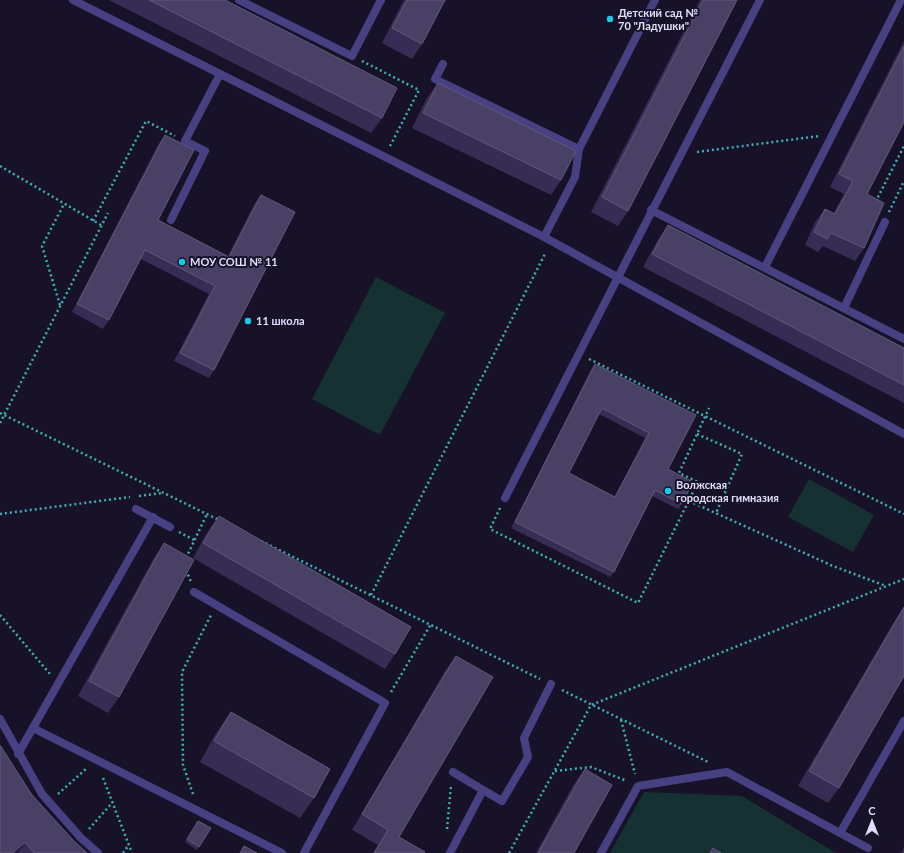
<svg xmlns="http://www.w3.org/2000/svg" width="904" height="853" viewBox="0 0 904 853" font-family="Lato,sans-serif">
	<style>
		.green { fill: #163131 }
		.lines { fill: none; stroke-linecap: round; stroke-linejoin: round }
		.path { stroke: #3ab2b1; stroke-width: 2.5; stroke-dasharray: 2 3; stroke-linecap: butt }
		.service { stroke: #474183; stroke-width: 8 }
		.wall { fill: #372d54; fill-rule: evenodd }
		.shaded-wall { fill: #221a3b }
		.building { fill: #494066; stroke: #61587d; fill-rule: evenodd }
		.poi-dot { fill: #18cbed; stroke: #171228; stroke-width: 1.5 }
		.labels { text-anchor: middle; stroke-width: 4; stroke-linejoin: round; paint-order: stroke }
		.poi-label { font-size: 11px; font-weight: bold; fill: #e1dcfc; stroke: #171228; text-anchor: start }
	</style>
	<rect width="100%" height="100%" fill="#171228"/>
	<g class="green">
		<polygon points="376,277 445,313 380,435 312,399"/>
		<polygon points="809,479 874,515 853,552 788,517"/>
		<polygon points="644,792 742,796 836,853 610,853"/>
	</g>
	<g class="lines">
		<g class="path">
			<polyline points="362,61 419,90 390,146"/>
			<polyline points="697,152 819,136"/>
			<polyline points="0,166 101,225"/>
			<polyline points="878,202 877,199 904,146"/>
			<polyline points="889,212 904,181"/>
			<polyline points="93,221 146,121 175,136"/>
			<polyline points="60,305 42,246 64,204"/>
			<polyline points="589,359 904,514"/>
			<polyline points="0,413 219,520"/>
			<polyline points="0,423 108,213"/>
			<polyline points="697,434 742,454 716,513"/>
			<polyline points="139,496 162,493"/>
			<polyline points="689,501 833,566 886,586"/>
			<polyline points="500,508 490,529 638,603 698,482 679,473 709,408"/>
			<polyline points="0,514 130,497"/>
			<polyline points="179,532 194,540"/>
			<polyline points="261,541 540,679"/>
			<polyline points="186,558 207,514"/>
			<polyline points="186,570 191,582"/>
			<polyline points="371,595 546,252"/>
			<polyline points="0,615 50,674"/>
			<polyline points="562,690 708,762"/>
			<polyline points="391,692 431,624"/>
			<polyline points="621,720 635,774"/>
			<polyline points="555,771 591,767 627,781"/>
			<polyline points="103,778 132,853"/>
			<polyline points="58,794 87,768"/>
			<polyline points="193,794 183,765 182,672 211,615"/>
			<polyline points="89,829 112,803"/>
			<polyline points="447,829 451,786"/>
			<polyline points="123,853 128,846"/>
			<polyline points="509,853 591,705 904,579"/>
		</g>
		<g class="service">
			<polyline points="73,0 544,237 904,434"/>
			<polyline points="239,0 352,56 381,0"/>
			<polyline points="443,64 435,79 579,149"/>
			<polyline points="651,210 904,339"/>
			<polyline points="171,220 205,151 185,141 220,74"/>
			<polyline points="544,237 575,177 579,149 655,0"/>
			<polyline points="765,267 901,0"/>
			<polyline points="844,308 885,222"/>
			<polyline points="505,498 760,0"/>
			<polyline points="136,509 170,527"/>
			<polyline points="194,592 385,703 304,853"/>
			<polyline points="0,719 42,794 81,838 98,853"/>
			<polyline points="33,728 282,853"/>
			<polyline points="18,754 153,517"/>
			<polyline points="453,772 483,790"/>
			<polyline points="840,833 868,848"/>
			<polyline points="450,853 483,790 502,801 528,757 524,738 551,684"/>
			<polyline points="601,853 638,786 727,772 840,833 904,721"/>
		</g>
	</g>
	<g class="wall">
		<polygon points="109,0 225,0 382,118 371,133"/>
		<polygon points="404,0 445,0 422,44 412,59 382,43"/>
		<polygon points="700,0 737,0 628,211 618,226 591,212"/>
		<polygon points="904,41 904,122 867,194 864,248 855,261 823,246 818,252 805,245 815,222 825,209 833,214 844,194 830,187"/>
		<polygon points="438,83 561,180 551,195 412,128 427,98"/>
		<polygon points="165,135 158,220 228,256 255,203 261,195 214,370 209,378 174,361 209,294 141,259 109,320 103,329 72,312 159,143"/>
		<polygon points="668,225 904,348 904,403 643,267 659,238"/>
		<path d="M595,364L696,415L668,469L682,504L678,509L652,496L614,572L610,577L511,528L591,370ZM599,414L645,438L615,497L569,473Z"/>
		<polygon points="219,516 395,654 385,669 193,558 208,531"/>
		<polygon points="164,543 119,697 108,713 78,696 154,558"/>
		<polygon points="904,607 839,788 828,803 798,786 894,622"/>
		<polygon points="456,656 399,837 424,853 373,853 378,845 352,830 445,671"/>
		<polygon points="231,712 314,798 300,818 200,762 216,733"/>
		<polygon points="585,769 574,853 536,853 574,784"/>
		<polygon points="32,795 74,841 87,853 0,853"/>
		<polygon points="198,821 211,828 197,850 185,842"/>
		<polygon points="904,847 904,853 901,853"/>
	</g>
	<polygon class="shaded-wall" points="25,842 18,853 13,853"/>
	<g class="building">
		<polygon points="149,0 225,0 397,88 382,118"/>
		<polygon points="407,0 445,0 422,44 392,28"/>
		<polygon points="703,0 737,0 628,211 602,197"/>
		<polygon points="904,46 904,122 867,194 884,203 864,248 831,233 827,239 814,232 825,209 835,214 853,181 839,174"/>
		<polygon points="438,83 576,151 561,180 423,113"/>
		<polygon points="165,135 194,150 158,220 229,257 261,195 295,212 214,370 180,353 215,286 145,250 109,320 77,304"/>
		<polygon points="668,225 904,348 904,385 652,254"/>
		<path d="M595,364L696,415L668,469L693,482L682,504L655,490L614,572L515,522ZM602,408L649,433L615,497L569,473Z"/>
		<polygon points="219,516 411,627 395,654 203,543"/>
		<polygon points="164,543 194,560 119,697 89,681"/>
		<polygon points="904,607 904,676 839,788 809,771"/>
		<polygon points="456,656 493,677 399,837 425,852 424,853 374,853 388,830 362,814"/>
		<polygon points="231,712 330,769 314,798 214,741"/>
		<polygon points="0,745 32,795 74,841 87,853 34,853 25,842 13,853 0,853"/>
		<polygon points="585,769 612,785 574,853 538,853"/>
		<polygon points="198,821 211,828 199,847 187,839"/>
		<polygon points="244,846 257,853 240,853"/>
		<polygon points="713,848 721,853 710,853"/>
	</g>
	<g class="poi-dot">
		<circle cx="610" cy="19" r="4"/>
		<circle cx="182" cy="262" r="4"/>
		<circle cx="248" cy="321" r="4"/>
		<circle cx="668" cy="491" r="4"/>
	</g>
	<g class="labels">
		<g class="poi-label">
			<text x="618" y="17">Детский сад №<tspan x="618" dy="13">70 "Ладушки"</tspan></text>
			<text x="190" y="266">МОУ СОШ № 11</text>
			<text x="256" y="325">11 школа</text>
			<text x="676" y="489">Волжская<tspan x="676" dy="13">городская гимназия</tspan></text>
		</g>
	</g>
	<g transform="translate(872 821)" stroke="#171228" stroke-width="3" paint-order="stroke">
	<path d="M0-3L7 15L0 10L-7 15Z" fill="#e1dcfc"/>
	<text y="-6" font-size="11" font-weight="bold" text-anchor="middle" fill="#e1dcfc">С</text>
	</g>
</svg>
